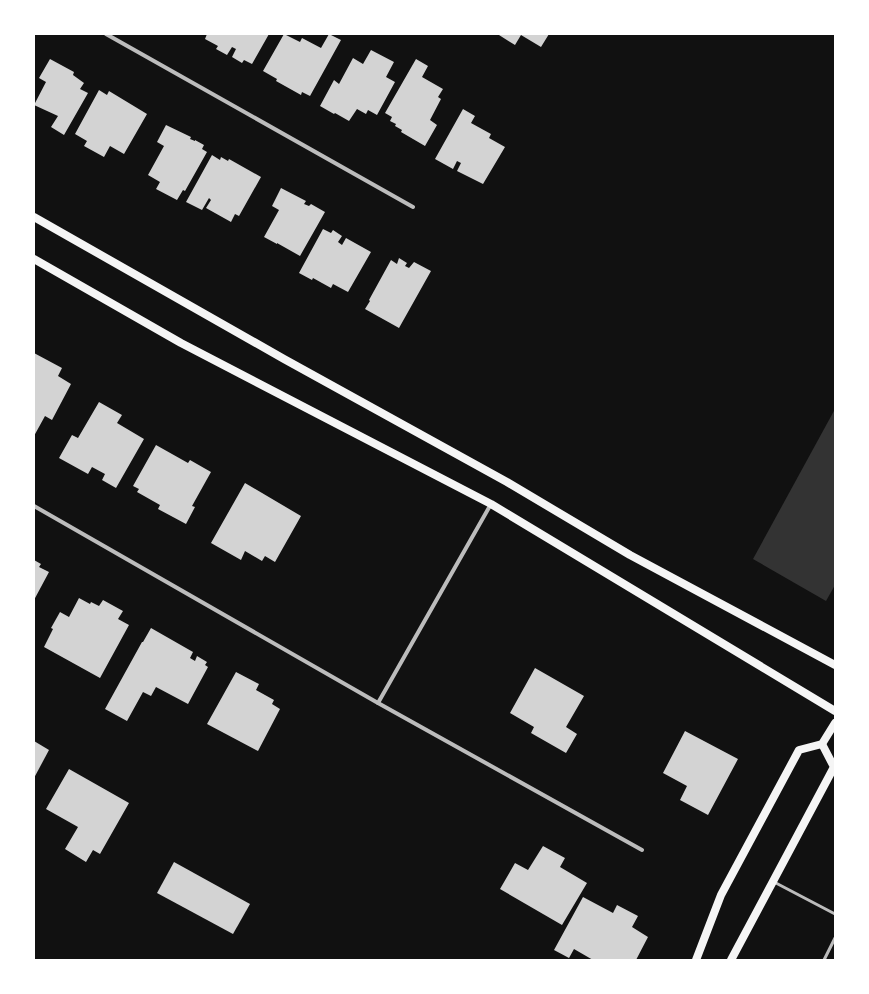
<svg xmlns="http://www.w3.org/2000/svg" width="869" height="994" viewBox="0 0 869 994" font-family="Ubuntu,sans-serif">
	<style>
		.water { fill: #333 }
		.building { fill: #d3d3d3 }
		.lines { fill: none; stroke-linecap: round; stroke-linejoin: round }
		.service { stroke: #bcbcbc; stroke-width: 3 }
		.minor { stroke: #bcbcbc; stroke-width: 4 }
		.secondary { stroke: #f5f5f5; stroke-width: 8 }
	</style>
	<rect width="100%" height="100%" fill="#111"/>
	<polygon class="water" points="835,409 835,585 826,601 753,559"/>
	<g class="building">
		<polygon points="207,34 269,34 252,64 244,60 242,63 232,57 236,49 232,47 227,55 216,49 218,46 205,39"/>
		<polygon points="284,34 300,42 302,38 321,48 329,34 341,40 310,96 302,92 301,95 276,81 277,79 263,71"/>
		<polygon points="500,34 549,34 541,47 521,35 515,45 499,35"/>
		<polygon points="371,50 394,62 386,77 395,82 377,115 368,110 366,114 357,109 349,121 335,113 334,114 320,106 334,80 339,84 353,58 363,64"/>
		<polygon points="50,59 74,72 73,75 84,83 80,89 88,93 64,135 51,127 58,116 34,105 46,82 39,78"/>
		<polygon points="416,59 428,66 422,77 443,89 438,97 441,99 430,120 437,125 425,146 401,132 402,130 395,126 396,124 390,121 392,117 385,113"/>
		<polygon points="99,90 107,95 109,91 147,114 124,154 110,146 104,157 84,146 87,141 75,134"/>
		<polygon points="463,109 475,116 471,123 491,134 489,138 505,147 483,184 457,171 461,163 457,161 453,169 435,159"/>
		<polygon points="166,125 191,137 190,139 195,141 195,140 204,145 202,149 207,152 185,191 183,190 177,200 156,189 160,182 148,175 164,146 157,142"/>
		<polygon points="212,155 220,160 221,157 228,161 229,159 261,177 239,216 235,214 231,222 206,208 211,200 209,198 202,210 186,202"/>
		<polygon points="281,188 306,201 304,204 309,206 311,204 325,212 300,256 277,243 277,244 264,237 279,210 272,206"/>
		<polygon points="323,229 331,233 333,230 342,236 338,242 342,245 346,238 371,252 348,292 333,284 331,288 313,278 312,280 299,273"/>
		<polygon points="399,258 407,263 405,266 409,268 414,262 431,271 399,328 365,309 370,301 369,300 391,260 397,264"/>
		<polygon points="34,353 62,368 58,376 71,384 52,420 45,416 34,436"/>
		<polygon points="99,402 122,415 117,423 144,439 116,488 102,480 105,474 92,467 88,474 59,458 72,435 78,438"/>
		<polygon points="156,445 188,463 190,460 211,472 192,506 195,507 186,524 158,509 160,505 137,492 139,489 133,486"/>
		<polygon points="245,483 301,516 275,562 265,556 262,561 245,551 241,560 211,543"/>
		<polygon points="34,560 41,564 39,567 49,572 34,600"/>
		<polygon points="79,598 90,604 91,602 99,606 103,600 123,611 118,619 129,625 100,678 44,647 53,629 51,628 60,612 69,617"/>
		<polygon points="151,628 193,652 190,658 195,661 197,656 207,662 205,665 208,667 188,704 156,687 151,696 143,692 127,721 105,709 142,642 143,642"/>
		<polygon points="535,668 584,696 566,727 577,734 566,753 531,733 534,727 510,713"/>
		<polygon points="236,672 259,684 256,690 274,700 272,704 280,709 258,751 207,724"/>
		<polygon points="685,731 738,759 708,815 680,800 687,786 663,773"/>
		<polygon points="34,741 49,750 34,778"/>
		<polygon points="69,769 129,803 100,854 93,850 86,862 65,849 78,827 46,809"/>
		<polygon points="543,846 565,858 560,867 587,883 562,925 500,889 515,863 528,870"/>
		<polygon points="174,862 250,904 233,934 157,893"/>
		<polygon points="583,897 613,913 617,905 638,916 632,927 648,937 636,960 593,960 574,949 569,958 554,950"/>
	</g>
	<g class="lines">
		<g class="service">
			<polyline points="774,882 835,914"/>
			<polyline points="824,960 835,938"/>
		</g>
		<g class="minor">
			<polyline points="106,34 413,207"/>
			<polyline points="34,506 378,703 642,850"/>
			<polyline points="378,703 491,504"/>
		</g>
		<g class="secondary">
			<polyline points="34,217 284,359 507,482 630,555 835,665"/>
			<polyline points="34,259 181,343 491,504 835,711"/>
			<polyline points="696,960 721,895 799,750 822,744 835,723"/>
			<polyline points="731,960 834,767 822,744"/>
		</g>
	</g>
	<rect width="869" height="994" fill="none" stroke="#ffffff" stroke-width="70"/>
</svg>
